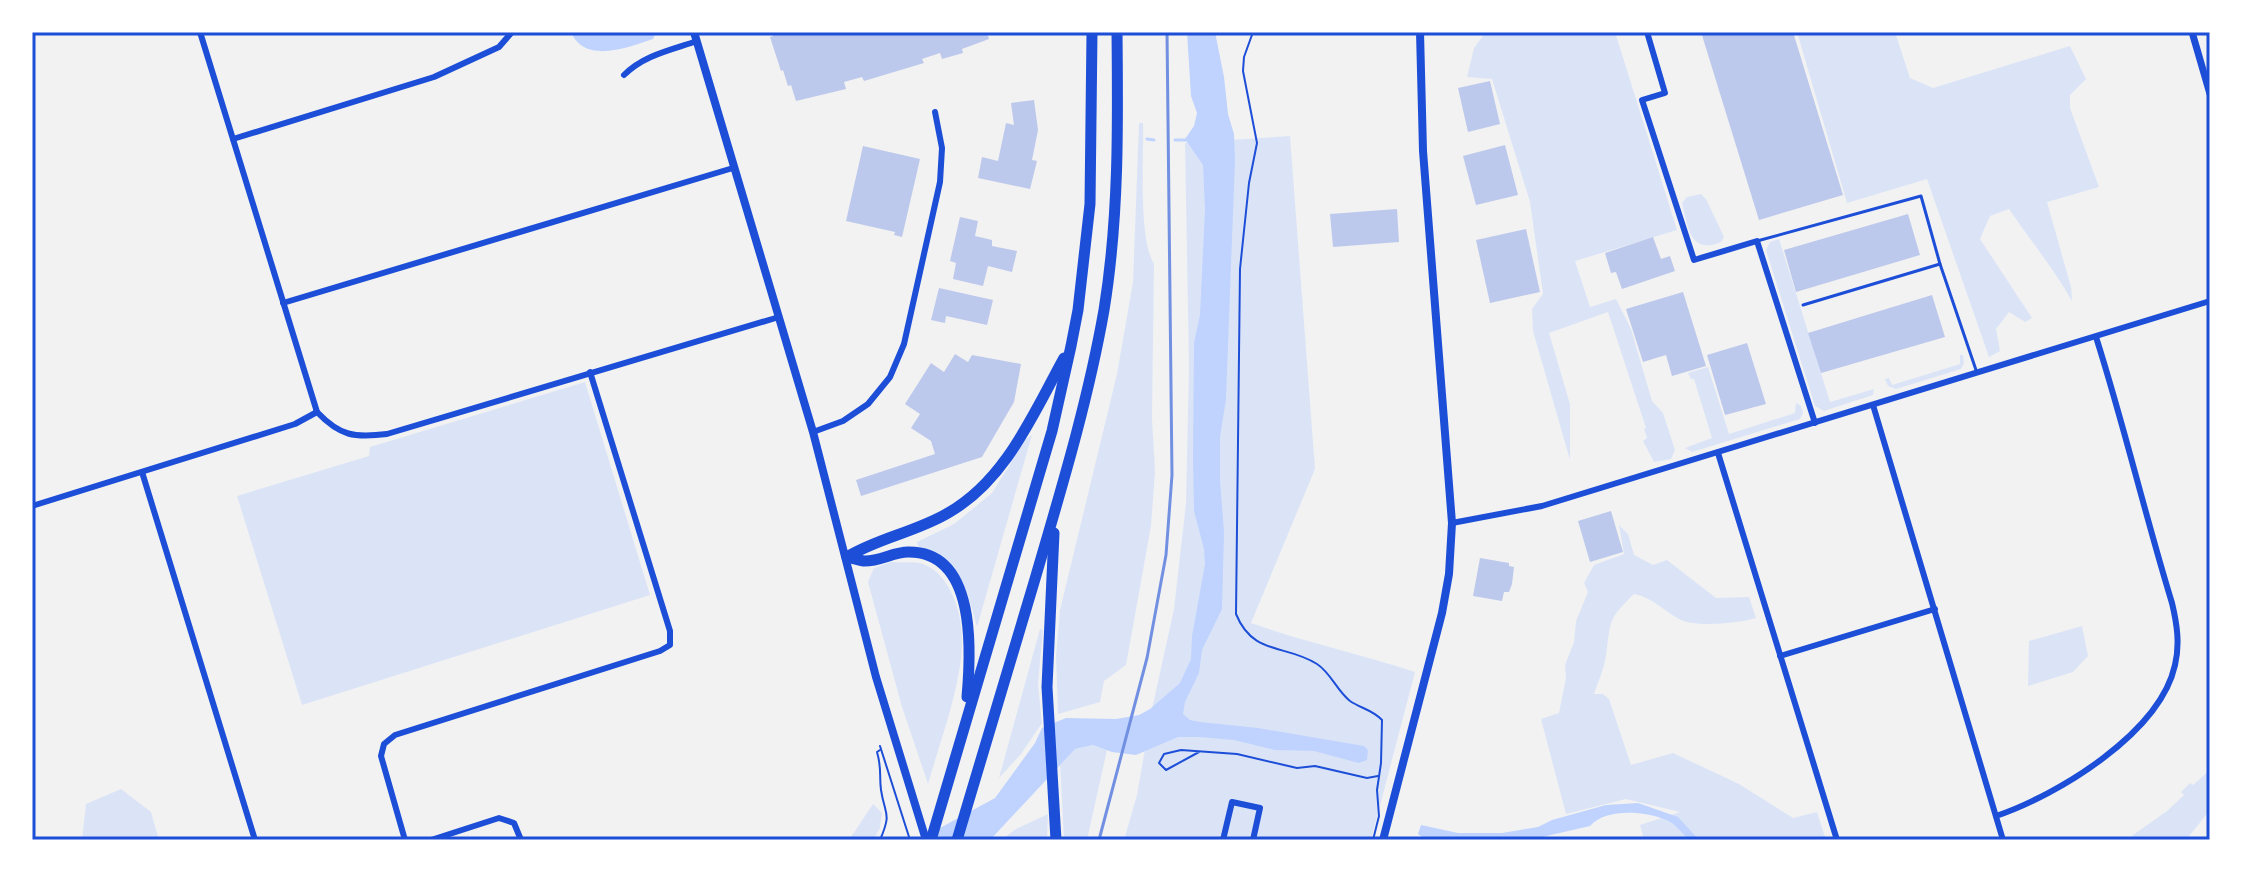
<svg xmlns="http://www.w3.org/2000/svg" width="2242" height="872" viewBox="0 0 2242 872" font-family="Inter,sans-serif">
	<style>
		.green { fill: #dbe4f7 }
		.water { fill: #bfd3fe }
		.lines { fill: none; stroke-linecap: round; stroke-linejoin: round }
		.stream { stroke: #bfd3fe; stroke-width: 3 }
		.building { fill: #bdc9ec }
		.path { stroke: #1d4ed8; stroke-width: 2 }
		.service { stroke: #1d4ed8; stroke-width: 3 }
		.minor { stroke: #1d4ed8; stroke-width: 6 }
		.tertiary { stroke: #1d4ed8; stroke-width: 7 }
		.secondary { stroke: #1d4ed8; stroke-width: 8 }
		.motorway { stroke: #1d4ed8; stroke-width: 11 }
		.rail { stroke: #7290e2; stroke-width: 3 }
		.neatline { fill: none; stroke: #1d4ed8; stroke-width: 3 }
	</style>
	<rect width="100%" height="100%" fill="#f2f2f2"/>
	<g class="green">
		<polygon points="1486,32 1615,32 1677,230 1575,261 1590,307 1616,299 1631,329 1652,401 1663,413 1675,450 1671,459 1654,462 1643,441 1647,438 1644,429 1646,428 1608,312 1549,333 1570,404 1570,460 1533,331 1532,309 1543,294 1530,202 1492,79 1467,77 1474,48"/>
		<path d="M1797,32H1895L1910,78L1933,88L2070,46L2086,79L2070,95V108L2099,187L2047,202L2071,287L2072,301C2054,269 2030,240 2009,209L1990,216L1980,239L2032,318L2025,322L2009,312L1996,329L2000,351L1989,357L1927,179L1847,203Z"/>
		<path d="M1139,123H1143C1144,156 1138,237 1154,264L1152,418L1155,472L1151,526L1126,665L1104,681L1100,702L1058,714L1056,656L1060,610L1117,374L1133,282Z"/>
		<path d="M1290,136L1315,469L1251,623C1305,642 1361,654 1415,672L1371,840H1124L1137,795L1152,709L1174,609L1186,503L1189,366L1185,143Z"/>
		<path d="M1701,194L1706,199L1724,237L1721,242C1690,255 1688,227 1682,203L1687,197Z"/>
		<polygon points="1779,239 1830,402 1874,389 1873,395 1824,411 1815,406 1766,250 1770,242"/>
		<polygon points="1960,355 1963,355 1964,363 1961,369 1896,389 1888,386 1885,379 1889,378 1892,385 1960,364"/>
		<polygon points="1708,367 1729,434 1795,413 1796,403 1801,406 1803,413 1800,419 1692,452 1685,448 1712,438 1694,379 1691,379 1688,373"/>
		<polygon points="585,382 650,595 302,705 237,496 369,456 370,447"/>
		<path d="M1032,435L977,627C967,590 960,556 918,547L917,542L954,524L992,493L1025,440Z"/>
		<path d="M1619,525L1628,534L1634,555L1653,565L1667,560L1716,598L1749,597L1756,618C1740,623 1694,628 1679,619C1663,610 1653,598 1634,594C1607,620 1611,621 1606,656C1604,669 1598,682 1594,694H1603L1609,699L1631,765L1673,753L1739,784L1793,818L1817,812L1826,840H1644L1640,825L1680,812L1626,799L1566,814L1541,719L1559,713L1566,678L1565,665L1574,642L1576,621L1588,592L1584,583L1594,565L1624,554Z"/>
		<path d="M891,562C901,563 914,561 923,564C952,575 963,616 962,644C961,686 940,742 928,784L902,707L868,582L874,568Z"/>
		<polygon points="2082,626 2088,656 2073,672 2028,686 2029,641"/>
		<polygon points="1040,629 1043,630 1038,684 1042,723 1021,754 999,778"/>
		<polygon points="1093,745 1107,750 1087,840 1064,840 1060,762 1075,749"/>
		<polygon points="2210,770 2210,810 2186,840 2130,840 2133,835 2167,811 2184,795 2181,792 2190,783 2193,785"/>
		<polygon points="121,789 151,812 159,840 82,840 86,804"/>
		<polygon points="873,804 882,813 880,828 873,840 849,840"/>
		<polygon points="1048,814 1047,840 1001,840 1016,829"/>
	</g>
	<g class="water">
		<path d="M571,32H656L653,39C629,47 585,65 571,32Z"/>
		<polygon points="1187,32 1215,32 1224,77 1228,114 1234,134 1235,160 1226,399 1220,437 1220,480 1224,532 1222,609 1202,650 1199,673 1185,702 1183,714 1190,720 1200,722 1258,728 1364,746 1368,750 1367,760 1359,763 1314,751 1275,750 1234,740 1199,737 1178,737 1136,755 1112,752 1093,745 1075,749 990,840 918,840 995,798 1035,743 1042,728 1066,718 1116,719 1139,715 1150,709 1180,683 1191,659 1192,636 1205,564 1204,549 1194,511 1193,458 1194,343 1200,315 1205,209 1203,165 1185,139 1194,126 1197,113 1191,96"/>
		<path d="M1638,803L1678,817L1699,840H1689C1682,833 1674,822 1664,819C1644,811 1605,808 1590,826L1529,840H1426L1418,834L1421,825L1458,833H1502L1538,827L1552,820L1606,805Z"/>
	</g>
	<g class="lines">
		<g class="stream">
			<polyline points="1147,139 1154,140"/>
			<polyline points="1175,140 1187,140"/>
		</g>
	</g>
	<g class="building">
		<polygon points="771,32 987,32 989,39 962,49 963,53 942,59 940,53 922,59 924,63 864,81 862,77 844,82 846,89 796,101 791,85 788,86 783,70 781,71 770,37 773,36"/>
		<polygon points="1701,32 1793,32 1843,195 1759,220"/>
		<polygon points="1490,81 1500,124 1468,132 1458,88"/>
		<polygon points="1034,100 1038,130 1032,160 1037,161 1030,189 978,178 982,157 998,161 1006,123 1014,125 1011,103"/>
		<polygon points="1505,145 1518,195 1476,205 1463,156"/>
		<polygon points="863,146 920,159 902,237 894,235 895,232 846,221"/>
		<polygon points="1397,209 1399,242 1333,247 1330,214"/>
		<polygon points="1908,214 1920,255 1796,292 1784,250"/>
		<polygon points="960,217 978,221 975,236 992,240 992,246 1017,251 1012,272 988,266 983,286 953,279 956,263 950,261"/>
		<polygon points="1526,229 1540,292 1490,303 1476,240"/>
		<polygon points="1653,237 1661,259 1670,256 1675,271 1622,289 1616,272 1611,273 1605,253"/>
		<polygon points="939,288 993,300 987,325 946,316 945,323 931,320"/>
		<polygon points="1683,292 1706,366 1672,376 1666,355 1643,362 1626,309"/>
		<polygon points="1932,295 1945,337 1821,373 1808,333"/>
		<polygon points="1747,343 1766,404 1725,415 1707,355"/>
		<polygon points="955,354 968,362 972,355 1021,364 1014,402 982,457 861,496 856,480 935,454 931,441 911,428 920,414 905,404 931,363 944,372"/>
		<polygon points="1611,511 1623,552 1590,562 1578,521"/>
		<polygon points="1480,558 1509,563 1509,566 1514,567 1512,584 1509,592 1504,592 1502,601 1473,596"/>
	</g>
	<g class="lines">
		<g class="path">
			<path d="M1253,32L1244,57L1243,71L1257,143L1249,183L1240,269L1236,614C1253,656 1286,644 1317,664C1331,673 1337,691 1350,701C1360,708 1373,710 1382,720L1381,763L1377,790L1379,816L1373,840"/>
			<polyline points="880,746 910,840"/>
			<polyline points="1199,752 1166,770 1159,763 1164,754 1181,750 1237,754 1297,768 1315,766 1367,778 1378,776"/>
			<path d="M880,840C892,812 885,816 881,790C879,775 882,769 877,752L880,750"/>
		</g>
		<g class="service">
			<polyline points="1757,241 1921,196 1940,264 1976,370"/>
			<polyline points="1803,305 1940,264"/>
		</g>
		<g class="minor">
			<polyline points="200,32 317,412"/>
			<polyline points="1647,32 1665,93 1642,100 1694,260 1757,241 1815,423"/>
			<path d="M624,75C644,55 671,50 697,41"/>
			<polyline points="233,139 434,77 499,47 512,32"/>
			<polyline points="283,303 733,168"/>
			<polyline points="1873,405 2003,840"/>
			<polyline points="813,432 843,421 868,404 890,377 904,344 940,182 942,148 935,112"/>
			<polyline points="1718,453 1837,840"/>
			<polyline points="142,472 255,840"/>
			<path d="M32,506L295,424L317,412C340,436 354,438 387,434L779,317"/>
			<polyline points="1452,523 1542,506 2210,301"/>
			<polyline points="1780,656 1935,609"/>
			<path d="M1996,816C2058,795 2160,733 2175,665C2180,644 2177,624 2172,603C2145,515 2124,425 2096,337"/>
			<polyline points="405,840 381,756 384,744 395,735 660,651 670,645 670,631 590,372"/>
			<polyline points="431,840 499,818 514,823 521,840"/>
			<polyline points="1223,840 1232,802 1260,808 1253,840"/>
		</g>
		<polyline class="tertiary" points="2192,32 2210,94"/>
		<g class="secondary">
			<polyline points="694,32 813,432 876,677 926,840"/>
			<polyline points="1383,840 1442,613 1449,574 1452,523 1423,151 1420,32"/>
		</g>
		<g class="motorway">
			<polyline points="1054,533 1047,687 1056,840"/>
			<path d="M847,557C878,538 916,532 948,513C1006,480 1033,414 1064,358"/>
			<path d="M847,557C853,558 860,561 865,561C880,561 894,552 908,552C977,551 971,652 967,697"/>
			<polyline points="931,840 1052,431 1071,346 1078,310 1090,204 1092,32"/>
			<path d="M957,840C983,753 1009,666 1035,579C1061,490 1088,401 1104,310C1119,218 1118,124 1117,32"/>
		</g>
		<polyline class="rail" points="1099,840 1147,658 1166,555 1172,475 1167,32"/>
	</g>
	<rect width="2242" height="872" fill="none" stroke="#ffffff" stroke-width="68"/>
	<rect x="34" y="34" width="2174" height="804" class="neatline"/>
</svg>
